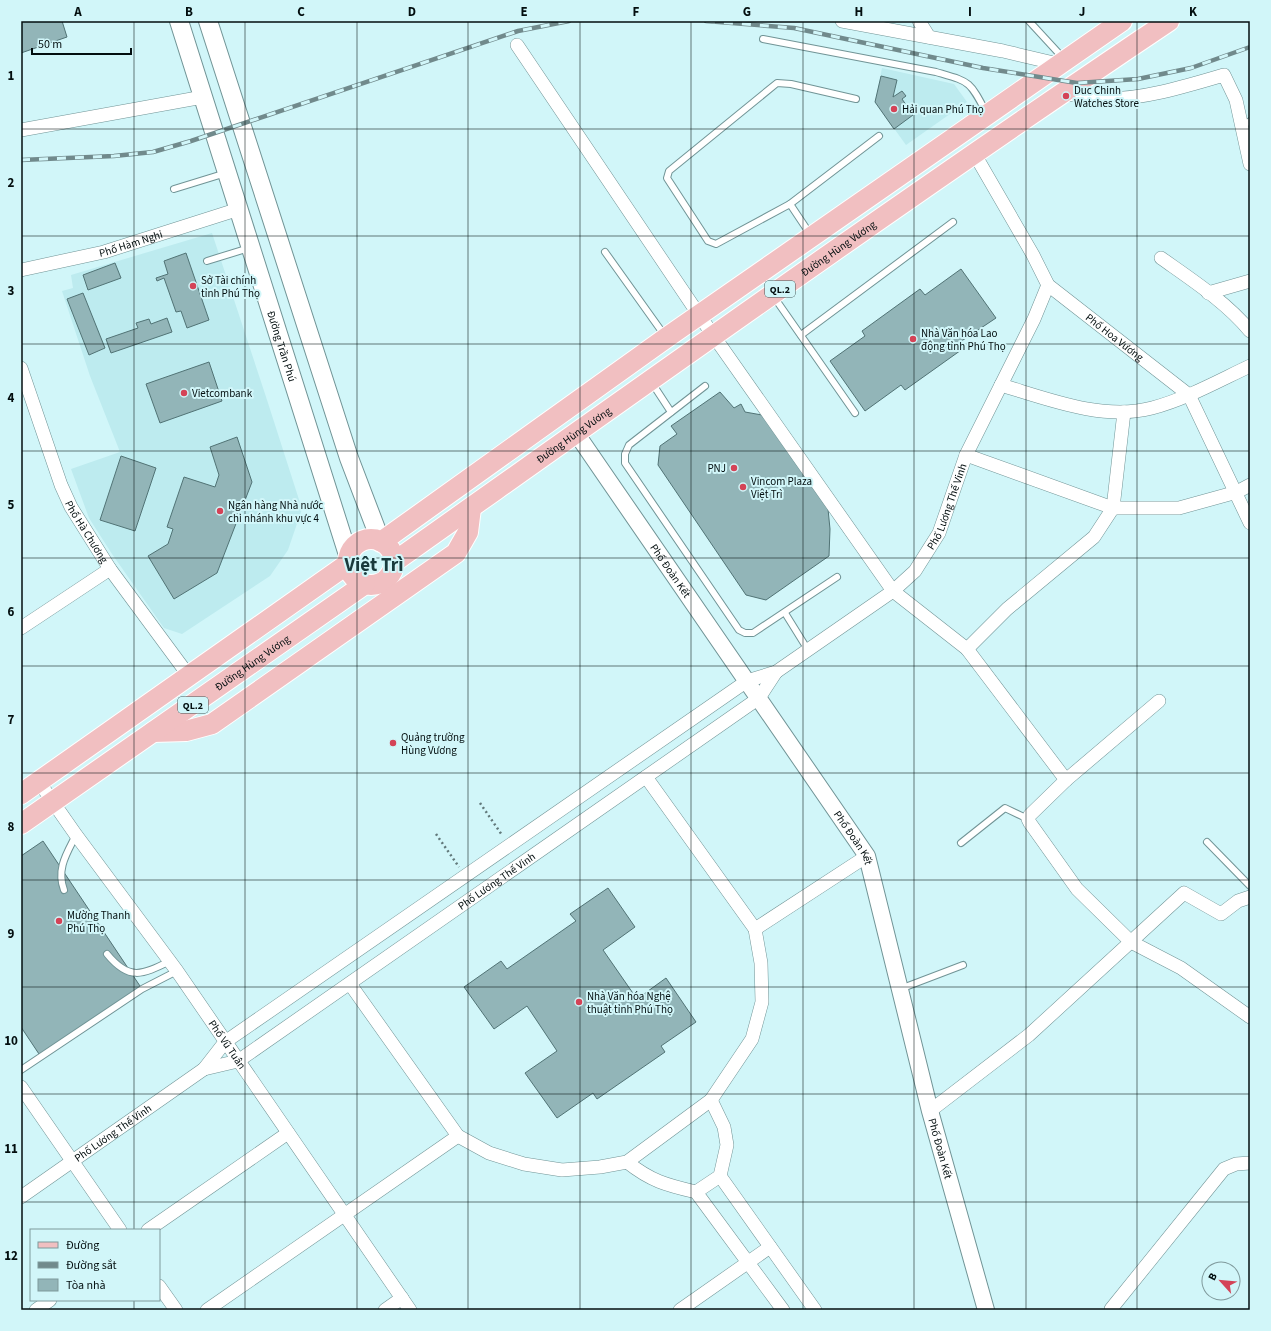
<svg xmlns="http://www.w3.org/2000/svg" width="1271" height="1331" viewBox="0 0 1271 1331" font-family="'Source Sans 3',sans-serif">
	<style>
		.built { fill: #bdebef }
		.building { fill: #92b5b8; stroke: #517375 }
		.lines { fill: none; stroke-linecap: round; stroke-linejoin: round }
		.service-casing { stroke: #719496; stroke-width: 8 }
		.minor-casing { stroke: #719496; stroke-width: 14 }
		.tertiary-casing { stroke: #719496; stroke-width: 18 }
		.secondary-casing { stroke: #719496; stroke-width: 20 }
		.primary-casing { stroke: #fff; stroke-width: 22 }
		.path { stroke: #61787a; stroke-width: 2.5; stroke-dasharray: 2 3; stroke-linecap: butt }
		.service { stroke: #fff; stroke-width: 6 }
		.minor { stroke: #fff; stroke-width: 13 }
		.tertiary { stroke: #fff; stroke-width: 16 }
		.secondary { stroke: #fff; stroke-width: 18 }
		.primary { stroke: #f1bfc1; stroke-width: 20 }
		.rail-casing { stroke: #718a8c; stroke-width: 4.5 }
		.rail { stroke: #d1f6f9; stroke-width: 3; stroke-dasharray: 9; stroke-linecap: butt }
		.grid { fill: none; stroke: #030e0f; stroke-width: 1; stroke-opacity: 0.55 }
		.poi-dot { fill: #d44357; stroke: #d1f6f9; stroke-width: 1.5 }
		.labels { text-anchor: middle; stroke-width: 4; stroke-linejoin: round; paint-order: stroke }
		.shield { fill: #d1f6f9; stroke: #415455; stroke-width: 1 }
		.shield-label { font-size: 10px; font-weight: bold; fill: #030e0f }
		.poi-label { font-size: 11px; fill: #030e0f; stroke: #d1f6f9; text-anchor: start }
		.street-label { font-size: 11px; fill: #030e0f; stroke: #d1f6f9 }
		.town-label { font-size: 19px; font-weight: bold; fill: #193a3c; stroke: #d1f6f9 }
		.neatline { fill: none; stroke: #030e0f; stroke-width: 1.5 }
		.grid-label { font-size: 13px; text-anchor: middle; font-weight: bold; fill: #030e0f }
	</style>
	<rect width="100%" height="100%" fill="#d1f6f9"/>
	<g class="built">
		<polygon points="882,68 954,84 967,102 906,145 875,102"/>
		<polygon points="212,233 268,403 302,509 288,550 270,576 182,634 164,628 112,554 89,518 71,469 120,452 90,376 62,291 73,288 71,275"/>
	</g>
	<g class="building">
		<polygon points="21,21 62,21 67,37 21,53"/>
		<polygon points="881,76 897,80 893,97 902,91 906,96 902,99 913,115 894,129 875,102"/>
		<polygon points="186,253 209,320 187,328 181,311 176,312 164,278 157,281 156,278 168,274 164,261"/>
		<polygon points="115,263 121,278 88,290 83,275"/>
		<polygon points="961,269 996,318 960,342 964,348 905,390 901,385 865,411 830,361 865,336 862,331 920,289 925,295"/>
		<polygon points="83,293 105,348 89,355 67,299"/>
		<polygon points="167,318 172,332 111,353 106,339 138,328 136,323 149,319 151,324"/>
		<polygon points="209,362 222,401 160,423 146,384"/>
		<polygon points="720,392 734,408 741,404 745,412 762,415 828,509 830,529 829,556 766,600 746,595 658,465 660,446 677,434 671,426"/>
		<polygon points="237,437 252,482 217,573 174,599 148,556 168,544 173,529 167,527 184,477 215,487 219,475 210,447"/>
		<polygon points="121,456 156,468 135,531 100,520"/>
		<polygon points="43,841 142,989 41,1057 21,1027 21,856"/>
		<polygon points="608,888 635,927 603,950 637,999 666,978 696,1022 661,1046 665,1052 597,1099 593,1093 557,1118 525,1073 557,1051 527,1006 494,1029 464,987 501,961 507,969 576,921 570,914"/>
	</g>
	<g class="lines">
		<g class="service-casing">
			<g id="service">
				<polyline points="1029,21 1064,59"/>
				<path d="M763,39L936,72C970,82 969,80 986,112"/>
				<polyline points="1241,127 1250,121"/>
				<polyline points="174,189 226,173"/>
				<polyline points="790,204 879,136"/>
				<polyline points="810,234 790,204 716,244 708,241 667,178 669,171 777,83 791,84 856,99"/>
				<polyline points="605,252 665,336"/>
				<polyline points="207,261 249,248"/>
				<polyline points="774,297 855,413"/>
				<polyline points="801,335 953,222"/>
				<polyline points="652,383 671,412"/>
				<polyline points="705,386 629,445 625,454 625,463 739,630 745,633 753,633 837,577"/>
				<polyline points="785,613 808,650"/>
				<polyline points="1207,842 1250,886"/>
				<polyline points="961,843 1005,808 1028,819"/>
				<path d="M64,890C56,869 67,853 76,835"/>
				<path d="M107,954C129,981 142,975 170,961"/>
				<polyline points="900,989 963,965"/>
				<polyline points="21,1070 142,989 177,971"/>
			</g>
		</g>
		<g class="minor-casing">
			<g id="minor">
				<polyline points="842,21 1003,51 1058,64"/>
				<polyline points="919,21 929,37"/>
				<polyline points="517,45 699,315 893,591 967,649 1066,780"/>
				<path d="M1062,93C1075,95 1089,98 1102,99C1141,100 1187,86 1224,75L1236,100L1250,164"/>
				<polyline points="21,130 203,97"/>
				<path id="s1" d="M974,153L1033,255L1048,285L1189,395L1250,523"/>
				<path d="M1161,258C1192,280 1226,302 1250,331"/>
				<path id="s2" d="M21,270L104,252L239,209"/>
				<polyline points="1208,293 1250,281"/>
				<path id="s3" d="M21,368L61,485L71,507L110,569L189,676"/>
				<path d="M1001,385C1048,399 1103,421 1152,408C1186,399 1218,381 1250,366"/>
				<polyline points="966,455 1113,508 1179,508 1237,492 1250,485"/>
				<polyline points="21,628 110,569"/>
				<polyline points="967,649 1007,609 1094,537 1113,508 1124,412"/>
				<polyline points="1159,701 1066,780 1030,815 1028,819 1030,823 1077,889 1131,942 1181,968 1250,1017"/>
				<path id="s4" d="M39,782L76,835L177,971L410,1310"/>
				<polyline points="755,929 867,856"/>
				<polyline points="350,984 458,1136 489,1153 524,1164 562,1170 600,1167 627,1162 711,1100 752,1039 762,1002 761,963 755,929 646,777"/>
				<path id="s5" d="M204,1069L238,1061L759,698L776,672"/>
				<polyline points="21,1087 120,1230"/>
				<polyline points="711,1100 724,1127 727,1145 720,1176 815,1310"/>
				<polyline points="930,1111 1029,1035 1184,893 1221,914 1238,901 1250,897"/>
				<path d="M627,1162C651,1181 666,1185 696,1192L783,1310"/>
				<polyline points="696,1192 720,1176"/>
				<path id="s6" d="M21,1197L204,1069L225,1042L747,681L776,672L893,591L915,571L939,533L966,455L1034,319L1048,285"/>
				<polyline points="148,1230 288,1133"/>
				<polyline points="159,1286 176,1310"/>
				<polyline points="1111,1309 1224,1169 1236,1164 1250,1163"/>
				<polyline points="36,1310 50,1300"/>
				<polyline points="207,1310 458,1136"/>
				<polyline points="385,1310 402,1298"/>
				<polyline points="680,1310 770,1247"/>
			</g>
		</g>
		<g class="tertiary-casing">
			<g id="tertiary">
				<path id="s7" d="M576,433L867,856L930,1111L986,1310"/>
			</g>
		</g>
		<g class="secondary-casing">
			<g id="secondary">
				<path id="s8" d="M179,21L349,558"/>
				<polyline points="208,21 349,458 381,542"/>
			</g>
		</g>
		<g class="primary-casing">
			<g id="primary">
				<circle cx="371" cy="562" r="23"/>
				<polyline points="381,542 666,338 1122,21"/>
				<path id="s9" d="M394,562C651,380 907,197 1169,21"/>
				<polyline points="153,732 186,731 212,724 456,553 468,532 471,508"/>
				<polyline points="21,794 349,563"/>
				<path id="s10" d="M21,824L365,584"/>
			</g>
		</g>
		<g class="path">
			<polyline points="480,803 502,835"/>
			<polyline points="436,834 459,867"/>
		</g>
		<use href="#service" class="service"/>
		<use href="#minor" class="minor"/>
		<use href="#tertiary" class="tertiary"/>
		<use href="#secondary" class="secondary"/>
		<use href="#primary" class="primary"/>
		<g class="rail-casing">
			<g id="rail">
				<polyline points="706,21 794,28 983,68 1077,83 1138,79 1191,68 1250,47"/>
				<polyline points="21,160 114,156 153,152 191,141 518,31 569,21"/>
			</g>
		</g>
		<use href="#rail" class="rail"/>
	</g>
	<path class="grid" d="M134,21V1230M245,21V1310M357,21V1310M468,21V1310M580,21V1310M691,21V1310M803,21V1310M914,21V1310M1026,21V1310M1137,21V1310M21,129H1250M21,236H1250M21,344H1250M21,451H1250M21,558H1250M21,666H1250M21,773H1250M21,880H1250M21,987H1250M21,1094H1250M21,1202H1250M134,1300V1310"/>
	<g class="poi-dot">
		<circle cx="1066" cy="96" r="4"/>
		<circle cx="894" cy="109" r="4"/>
		<circle cx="193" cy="286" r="4"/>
		<circle cx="913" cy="339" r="4"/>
		<circle cx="184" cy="393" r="4"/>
		<circle cx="734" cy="468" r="4"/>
		<circle cx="743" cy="487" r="4"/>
		<circle cx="220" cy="511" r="4"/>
		<circle cx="393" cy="743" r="4"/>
		<circle cx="59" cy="921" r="4"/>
		<circle cx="579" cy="1002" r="4"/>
	</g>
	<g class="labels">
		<g class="shield">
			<rect x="765" y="281" width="30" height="16" rx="3"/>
			<rect x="178" y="697" width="30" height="16" rx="3"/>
		</g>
		<g class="shield-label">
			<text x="780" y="293">QL.2</text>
			<text x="193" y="709">QL.2</text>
		</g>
		<g class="poi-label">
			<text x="1074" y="94">Duc Chinh<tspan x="1074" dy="13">Watches Store</tspan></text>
			<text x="902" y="113">Hải quan Phú Thọ</text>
			<text x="201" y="284">Sở Tài chính<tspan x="201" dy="13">tỉnh Phú Thọ</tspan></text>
			<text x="921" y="337">Nhà Văn hóa Lao<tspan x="921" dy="13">động tỉnh Phú Thọ</tspan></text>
			<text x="192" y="397">Vietcombank</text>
			<text x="726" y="472" text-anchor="end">PNJ</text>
			<text x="751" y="485">Vincom Plaza<tspan x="751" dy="13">Việt Trì</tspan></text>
			<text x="228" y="509">Ngân hàng Nhà nước<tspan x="228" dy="13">chi nhánh khu vực 4</tspan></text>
			<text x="401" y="741">Quảng trường<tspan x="401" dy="13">Hùng Vương</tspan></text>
			<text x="67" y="919">Mường Thanh<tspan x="67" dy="13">Phú Thọ</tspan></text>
			<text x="587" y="1000">Nhà Văn hóa Nghệ<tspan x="587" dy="13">thuật tỉnh Phú Thọ</tspan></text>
		</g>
		<g class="street-label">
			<text dy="4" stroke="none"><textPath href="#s2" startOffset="113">Phố Hàm Nghi</textPath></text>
			<text dy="4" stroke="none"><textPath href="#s9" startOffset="544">Đường Hùng Vương</textPath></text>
			<text dy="4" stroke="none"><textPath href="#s1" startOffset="236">Phố Hoa Vương</textPath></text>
			<text dy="4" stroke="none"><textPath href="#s8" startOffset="341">Đường Trần Phú</textPath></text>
			<text dy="4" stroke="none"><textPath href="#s9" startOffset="220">Đường Hùng Vương</textPath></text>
			<text dy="4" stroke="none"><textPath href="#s6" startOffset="1167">Phố Lương Thế Vinh</textPath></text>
			<text dy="4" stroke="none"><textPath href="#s3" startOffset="177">Phố Hà Chương</textPath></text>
			<text dy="4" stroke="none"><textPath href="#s7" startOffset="167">Phố Đoàn Kết</textPath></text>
			<text dy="4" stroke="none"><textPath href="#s10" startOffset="282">Đường Hùng Vương</textPath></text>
			<text dy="4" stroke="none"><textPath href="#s7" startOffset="491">Phố Đoàn Kết</textPath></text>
			<text dy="4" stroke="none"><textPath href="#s5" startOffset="350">Phố Lương Thế Vinh</textPath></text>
			<text dy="4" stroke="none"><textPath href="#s4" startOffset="323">Phố Vũ Tuân</textPath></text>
			<text dy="4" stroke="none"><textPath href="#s6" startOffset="112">Phố Lương Thế Vinh</textPath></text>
			<text dy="4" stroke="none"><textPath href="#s7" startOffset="815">Phố Đoàn Kết</textPath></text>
		</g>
		<g class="town-label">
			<text x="374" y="571">Việt Trì</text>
		</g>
	</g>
	<rect width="1271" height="1331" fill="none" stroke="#d1f6f9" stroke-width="44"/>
	<rect x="30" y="1229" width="130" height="72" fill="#d1f6f9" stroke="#7f999b"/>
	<rect x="38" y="1242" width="20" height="6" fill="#f1bfc1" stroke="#7f999b"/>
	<text x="66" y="1249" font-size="12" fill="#030e0f">Đường</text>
	<rect x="38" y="1262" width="20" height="6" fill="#718a8c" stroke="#7f999b"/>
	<text x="66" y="1269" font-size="12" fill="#030e0f">Đường sắt</text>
	<rect x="38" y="1279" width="20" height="12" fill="#92b5b8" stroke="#7f999b"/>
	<text x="66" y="1289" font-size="12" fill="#030e0f">Tòa nhà</text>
	<g transform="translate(1221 1281) rotate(297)"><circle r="19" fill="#d1f6f9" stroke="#7f999b"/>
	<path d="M0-3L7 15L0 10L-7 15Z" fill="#d44357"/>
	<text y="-6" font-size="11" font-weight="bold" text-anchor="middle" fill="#030e0f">B</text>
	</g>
	<path d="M32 48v6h99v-6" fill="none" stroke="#030e0f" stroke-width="2"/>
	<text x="38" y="48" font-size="12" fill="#030e0f" stroke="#d1f6f9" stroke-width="3" paint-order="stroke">50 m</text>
	<rect x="22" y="22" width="1227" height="1287" class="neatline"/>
	<g class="grid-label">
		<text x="78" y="16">A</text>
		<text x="189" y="16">B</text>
		<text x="301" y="16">C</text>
		<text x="412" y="16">D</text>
		<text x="524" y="16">E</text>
		<text x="636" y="16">F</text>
		<text x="747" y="16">G</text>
		<text x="859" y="16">H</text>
		<text x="970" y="16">I</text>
		<text x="1082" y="16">J</text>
		<text x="1193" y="16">K</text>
		<text x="11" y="80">1</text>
		<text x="11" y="187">2</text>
		<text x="11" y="295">3</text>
		<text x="11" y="402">4</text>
		<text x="11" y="509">5</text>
		<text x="11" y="616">6</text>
		<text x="11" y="724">7</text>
		<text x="11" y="831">8</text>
		<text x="11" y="938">9</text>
		<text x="11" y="1045">10</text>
		<text x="11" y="1153">11</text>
		<text x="11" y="1260">12</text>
	</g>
</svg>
